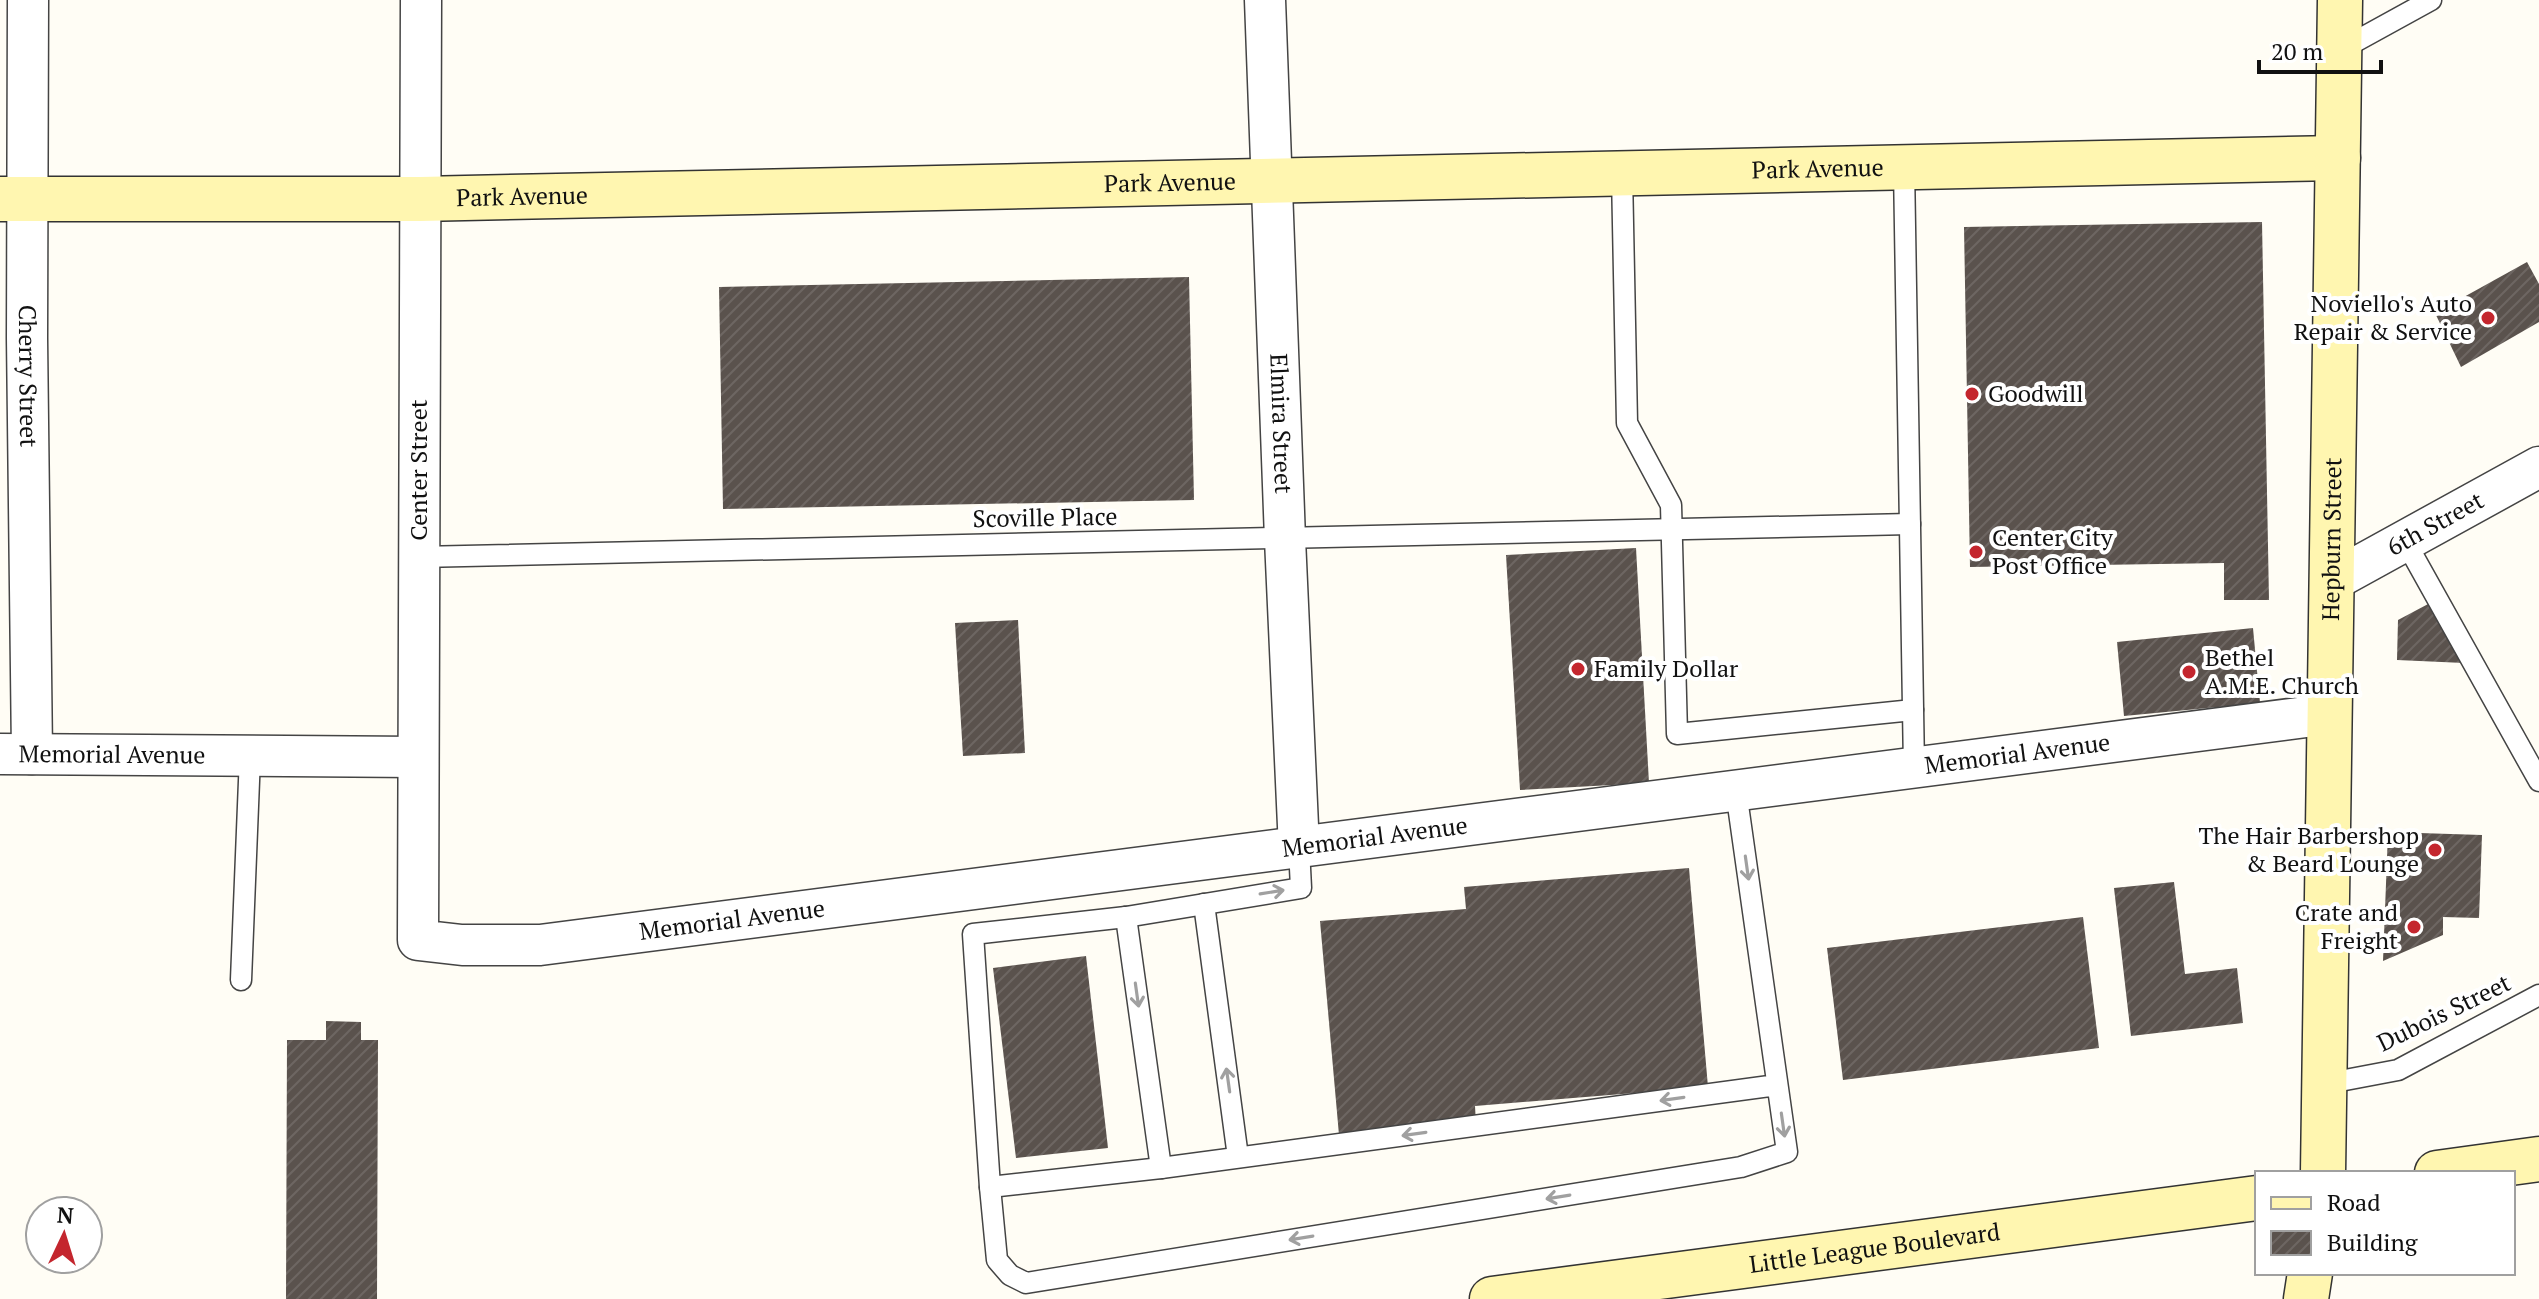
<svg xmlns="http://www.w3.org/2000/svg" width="2539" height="1299" viewBox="0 0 2539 1299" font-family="'PT Serif',serif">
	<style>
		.building { fill: url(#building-hatch) }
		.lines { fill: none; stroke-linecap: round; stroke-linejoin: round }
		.lane-casing { stroke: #444; stroke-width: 23 }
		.street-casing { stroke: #444; stroke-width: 43 }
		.secondary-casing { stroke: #333; stroke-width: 47 }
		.lane { stroke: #fff; stroke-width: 20 }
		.street { stroke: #fff; stroke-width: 40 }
		.secondary { stroke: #fff6b0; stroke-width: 44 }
		.oneway { stroke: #a0a0a0 }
		.poi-dot { fill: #c4262e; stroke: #fff; stroke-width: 3 }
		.labels { text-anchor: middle; stroke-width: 8; stroke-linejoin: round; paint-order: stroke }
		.street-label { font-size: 24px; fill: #111; stroke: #fff }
		.poi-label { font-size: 24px; fill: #111; stroke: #fff; text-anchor: start }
	</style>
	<defs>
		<pattern id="building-hatch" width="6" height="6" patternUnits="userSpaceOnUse" patternTransform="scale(2)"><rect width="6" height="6" fill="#5a524d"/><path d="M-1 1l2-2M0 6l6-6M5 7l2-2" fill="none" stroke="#6d6662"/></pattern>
	</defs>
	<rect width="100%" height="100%" fill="#fffdf5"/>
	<g class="building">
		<polygon points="2262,222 2269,600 2224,600 2224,563 1970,567 1964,227"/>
		<polygon points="2527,262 2539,284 2539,322 2461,367 2435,313"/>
		<polygon points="1189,277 1194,500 723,509 719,287"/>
		<polygon points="1636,548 1649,783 1520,790 1506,555"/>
		<polygon points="2430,603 2464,663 2397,660 2398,620"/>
		<polygon points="1018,620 1025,753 963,756 955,623"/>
		<polygon points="2253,628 2260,703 2124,716 2117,642"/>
		<polygon points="2388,832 2482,835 2479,918 2443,917 2443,935 2383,961"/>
		<polygon points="1689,868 1708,1087 1475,1106 1476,1124 1339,1135 1320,921 1466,909 1464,887"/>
		<polygon points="2174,882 2185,974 2237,968 2243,1023 2131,1036 2114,888"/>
		<polygon points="2083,917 2099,1048 1843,1080 1827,948"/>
		<polygon points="1086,956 1108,1148 1016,1158 993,968"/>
		<polygon points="326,1021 361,1022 361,1040 378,1040 377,1299 286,1299 287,1040 326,1040"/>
	</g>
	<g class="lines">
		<g class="lane-casing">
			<g id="lane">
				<polyline points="2340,50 2431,0"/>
				<polyline points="1904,167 1914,768"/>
				<polyline points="1622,174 1627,423 1671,505 1677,734 1913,710"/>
				<polyline points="2405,541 2539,781"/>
				<polyline points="419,557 1910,524"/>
				<polyline points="1736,791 1787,1152 1741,1167 1026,1283 1010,1275 997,1260 990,1187 1161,1168 1777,1085"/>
				<polyline points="1204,904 1238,1157"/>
				<polyline points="1126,917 1161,1168"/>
				<polyline points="241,980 250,756"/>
				<polyline points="2324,1084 2398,1070 2539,995"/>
				<polyline points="990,1187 973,934 1126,917 1301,888 1299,848"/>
			</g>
		</g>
		<g class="street-casing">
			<g id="street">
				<path id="s1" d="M28,0L27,338L32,754"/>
				<path id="s2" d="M421,0L418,940L462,945H540L2329,714"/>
				<path id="s3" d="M1265,0L1285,539L1299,848"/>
				<path id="s4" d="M2332,581L2539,467"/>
				<path id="s5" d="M0,754L418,757"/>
			</g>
		</g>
		<g class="secondary-casing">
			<g id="secondary">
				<path id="s6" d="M0,199H420L2338,158"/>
				<path id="s7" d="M2323,1173L2340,0"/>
				<polyline points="2437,1173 2539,1159"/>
				<path id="s8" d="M1492,1299L2257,1198"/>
				<polyline points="2306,1299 2310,1273"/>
			</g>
		</g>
		<use href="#lane" class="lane"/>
		<use href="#street" class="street"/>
		<use href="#secondary" class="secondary"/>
	</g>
	<defs><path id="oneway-shaft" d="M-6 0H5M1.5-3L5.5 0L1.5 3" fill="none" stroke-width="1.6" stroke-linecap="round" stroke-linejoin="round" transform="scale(2)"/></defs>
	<g class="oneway">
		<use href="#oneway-shaft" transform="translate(1747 868) rotate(82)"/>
		<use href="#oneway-shaft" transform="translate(1272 892) rotate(-9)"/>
		<use href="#oneway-shaft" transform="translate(1137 995) rotate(82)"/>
		<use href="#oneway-shaft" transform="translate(1228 1080) rotate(-98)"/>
		<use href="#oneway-shaft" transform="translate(1672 1099) rotate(172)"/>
		<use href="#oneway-shaft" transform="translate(1783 1125) rotate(82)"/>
		<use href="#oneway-shaft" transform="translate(1414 1134) rotate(172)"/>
		<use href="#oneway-shaft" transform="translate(1558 1197) rotate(171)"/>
		<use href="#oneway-shaft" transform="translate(1301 1238) rotate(171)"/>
	</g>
	<g class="poi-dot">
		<circle cx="2488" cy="318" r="8"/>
		<circle cx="1972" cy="394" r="8"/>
		<circle cx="1976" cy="552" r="8"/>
		<circle cx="1578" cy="669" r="8"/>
		<circle cx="2189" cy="672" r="8"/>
		<circle cx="2435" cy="850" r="8"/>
		<circle cx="2414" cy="927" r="8"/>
	</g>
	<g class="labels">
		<g class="street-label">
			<text dy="8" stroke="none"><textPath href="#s6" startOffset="1818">Park Avenue</textPath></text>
			<text dy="8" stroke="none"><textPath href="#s6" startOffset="1170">Park Avenue</textPath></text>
			<text dy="8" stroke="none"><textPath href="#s6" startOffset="522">Park Avenue</textPath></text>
			<text dy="8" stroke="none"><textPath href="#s1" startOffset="376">Cherry Street</textPath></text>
			<text dy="8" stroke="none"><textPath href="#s3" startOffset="424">Elmira Street</textPath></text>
			<text transform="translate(419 470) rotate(-90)" y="8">Center Street</text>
			<text transform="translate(1045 518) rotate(-1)" y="8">Scoville Place</text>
			<text dy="8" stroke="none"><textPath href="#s4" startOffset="118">6th Street</textPath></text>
			<text dy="8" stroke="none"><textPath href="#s7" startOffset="634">Hepburn Street</textPath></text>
			<text dy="8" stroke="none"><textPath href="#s2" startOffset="2552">Memorial Avenue</textPath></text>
			<text dy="8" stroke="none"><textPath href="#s5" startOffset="112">Memorial Avenue</textPath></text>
			<text dy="8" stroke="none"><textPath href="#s2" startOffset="1904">Memorial Avenue</textPath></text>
			<text dy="8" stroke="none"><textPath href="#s2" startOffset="1256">Memorial Avenue</textPath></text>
			<text transform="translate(2444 1013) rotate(-26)" y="8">Dubois Street</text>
			<text dy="8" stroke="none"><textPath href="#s8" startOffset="386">Little League Boulevard</textPath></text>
		</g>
		<g class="poi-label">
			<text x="2472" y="312" text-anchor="end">Noviello's Auto<tspan x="2472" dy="28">Repair &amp; Service</tspan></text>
			<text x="1988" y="402">Goodwill</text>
			<text x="1992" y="546">Center City<tspan x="1992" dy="28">Post Office</tspan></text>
			<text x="2205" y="666">Bethel<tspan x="2205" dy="28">A.M.E. Church</tspan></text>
			<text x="1594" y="677">Family Dollar</text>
			<text x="2419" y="844" text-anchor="end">The Hair Barbershop<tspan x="2419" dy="28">&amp; Beard Lounge</tspan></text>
			<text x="2398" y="921" text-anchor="end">Crate and<tspan x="2398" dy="28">Freight</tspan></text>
		</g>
	</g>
	<rect x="2255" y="1171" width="260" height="104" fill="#ffffff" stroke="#a0a0a0" stroke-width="2"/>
	<rect x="2271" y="1197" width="40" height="12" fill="#fff6b0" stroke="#a0a0a0" stroke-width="2"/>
	<text x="2327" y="1211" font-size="24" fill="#111111">Road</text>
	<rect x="2271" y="1231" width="40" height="24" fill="url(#building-hatch)" stroke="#a0a0a0" stroke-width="2"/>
	<text x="2327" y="1251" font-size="24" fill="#111111">Building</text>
	<g transform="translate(64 1235) rotate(4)"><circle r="38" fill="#ffffff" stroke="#a0a0a0" stroke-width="2"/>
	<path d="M0-6L14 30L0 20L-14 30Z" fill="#c4262e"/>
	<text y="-12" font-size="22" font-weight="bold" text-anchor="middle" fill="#111111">N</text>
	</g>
	<path d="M2259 60v12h122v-12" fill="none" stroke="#111111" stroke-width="4"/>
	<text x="2271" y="60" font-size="24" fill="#111111" stroke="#ffffff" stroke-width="6" paint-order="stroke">20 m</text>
</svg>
